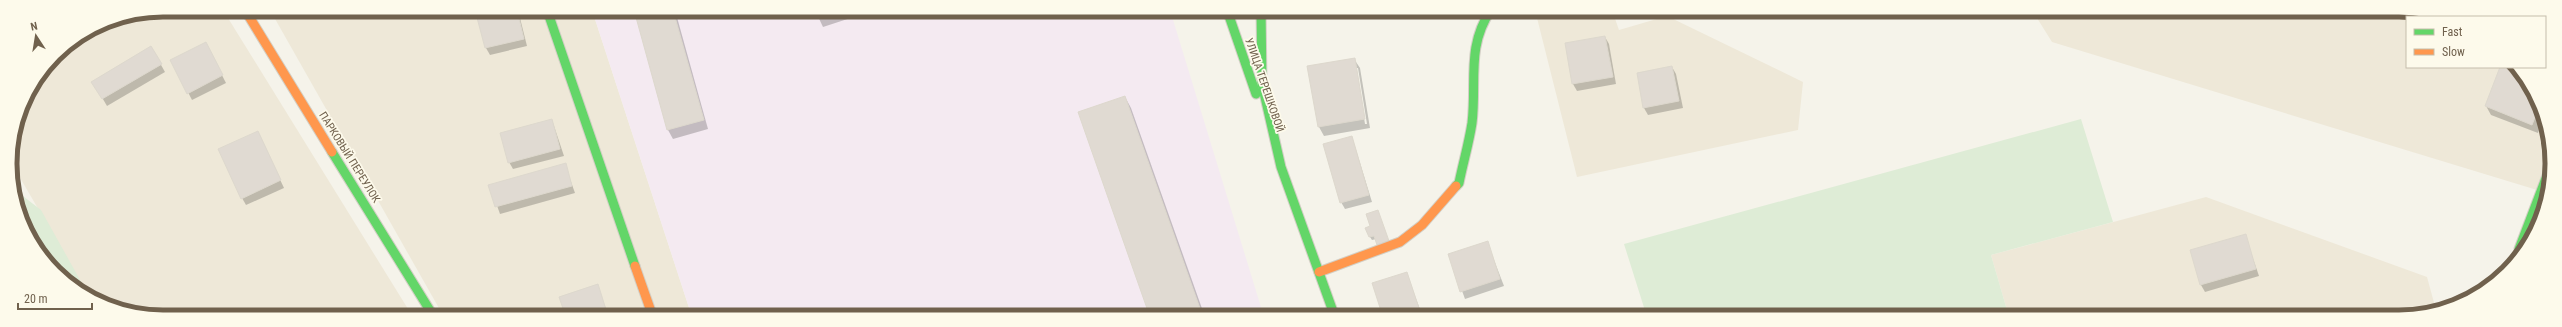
<svg xmlns="http://www.w3.org/2000/svg" width="2562" height="327" viewBox="0 0 2562 327" font-family="'Roboto Condensed',sans-serif">
	<style>
		.residential { fill: #eee8d8 }
		.education { fill: #f4eaf1 }
		.green { fill: #deecd6 }
		.shadow { fill: #0003; fill-rule: evenodd }
		.building { fill: #e0dad2; stroke: #ddd8cd }
		.lines { fill: none; stroke-linecap: round; stroke-linejoin: round }
		.fast-casing { stroke: #d3cfc5; stroke-width: 11 }
		.slow-casing { stroke: #d3cfc5; stroke-width: 11 }
		.fast { stroke: #63d668; stroke-width: 9 }
		.slow { stroke: #ff974d; stroke-width: 9 }
		.labels { text-anchor: middle; stroke-width: 3.5; stroke-linejoin: round; paint-order: stroke }
		.street-label { font-size: 11px; fill: #70614d; stroke: #fdfaeb }
		.rim { fill: none; stroke: #70614d; stroke-width: 5 }
	</style>
	<rect width="100%" height="100%" fill="#f5f3ea"/>
	<g class="residential">
		<polygon points="164,10 223,10 413,317 153,317 95,301 89,296 12,164 10,154 22,105 55,55 105,22"/>
		<polygon points="270,10 592,10 692,317 444,317"/>
		<polygon points="1535,10 1612,10 1619,30 1667,16 1803,82 1798,130 1577,177"/>
		<polygon points="2032,10 2409,10 2433,17 2407,17 2407,67 2517,67 2544,114 2552,174 2547,193 2052,42"/>
		<polygon points="2206,197 2427,277 2436,310 2408,317 2009,317 1991,255"/>
	</g>
	<polygon class="education" points="592,10 1170,10 1264,317 692,317"/>
	<g class="green">
		<polygon points="2081,119 2113,222 1991,255 2009,317 1647,317 1624,244"/>
		<polygon points="15,190 41,210 89,296 48,265 18,213"/>
	</g>
	<g class="shadow">
		<polygon points="481,10 518,10 527,46 490,55 486,48 476,11"/>
		<polygon points="635,10 675,10 708,129 673,139 668,130"/>
		<polygon points="815,10 875,10 823,27"/>
		<polygon points="1605,37 1609,44 1616,84 1577,91 1573,84 1566,44"/>
		<polygon points="151,47 165,72 107,106 93,82"/>
		<polygon points="209,50 226,83 192,100 172,61"/>
		<path d="M1354,59L1360,68L1370,128L1324,136L1319,127L1308,67ZM1356,68H1358L1367,124H1365Z"/>
		<polygon points="1672,67 1676,74 1683,108 1648,115 1644,108 1638,73"/>
		<polygon points="2501,67 2517,67 2544,114 2538,133 2491,115 2486,106"/>
		<polygon points="1125,97 1131,108 1205,317 1152,317"/>
		<polygon points="552,120 564,156 513,169 509,162"/>
		<polygon points="258,132 284,188 246,205 242,198"/>
		<polygon points="1352,137 1372,202 1345,209 1341,202"/>
		<polygon points="565,165 575,193 500,214 490,186"/>
		<polygon points="1371,226 1376,239 1372,240 1370,237"/>
		<polygon points="2245,235 2259,276 2205,292 2201,285"/>
		<polygon points="1487,242 1504,286 1465,299 1449,255"/>
		<polygon points="1406,273 1423,317 1384,317"/>
		<polygon points="597,285 609,317 567,317"/>
	</g>
	<g class="building">
		<polygon points="475,10 517,10 524,39 485,48"/>
		<polygon points="634,10 673,10 704,120 667,130"/>
		<polygon points="814,10 841,10 816,18"/>
		<polygon points="1605,36 1613,77 1572,84 1565,43"/>
		<polygon points="206,42 223,75 187,94 170,60"/>
		<polygon points="151,46 162,64 102,99 91,82"/>
		<polygon points="1355,58 1365,119 1318,127 1307,66"/>
		<polygon points="1672,66 1679,101 1643,108 1637,73"/>
		<polygon points="2500,67 2517,67 2539,107 2532,125 2485,106"/>
		<polygon points="1125,96 1203,317 1150,317 1078,112"/>
		<polygon points="552,119 560,149 508,163 500,133"/>
		<polygon points="258,131 281,180 241,199 218,149"/>
		<polygon points="1352,136 1369,195 1340,203 1323,144"/>
		<polygon points="566,163 572,186 495,207 488,185"/>
		<polygon points="1378,210 1389,241 1377,245 1374,236 1369,237 1365,228 1370,226 1366,214"/>
		<polygon points="2246,234 2256,269 2200,285 2190,250"/>
		<polygon points="1488,241 1500,279 1460,292 1448,254"/>
		<polygon points="1407,272 1422,317 1383,317 1372,283"/>
		<polygon points="598,284 608,316 566,317 559,297"/>
	</g>
	<g class="lines">
		<g class="fast-casing">
			<g id="fast">
				<polyline points="547,10 635,266"/>
				<polyline points="1227,10 1256,94"/>
				<polyline points="1261,10 1262,84 1281,167 1335,317"/>
				<polyline points="332,152 434,317"/>
				<path d="M1456,186L1459,183C1463,163 1469,143 1472,123C1477,83 1466,46 1491,10"/>
				<polyline points="2519,249 2551,165"/>
			</g>
		</g>
		<g class="slow-casing">
			<g id="slow">
				<polyline points="245,10 332,152"/>
				<polyline points="635,266 653,317"/>
				<polyline points="1319,272 1400,242 1422,225 1456,186"/>
			</g>
		</g>
		<use href="#fast" class="fast"/>
		<use href="#slow" class="slow"/>
	</g>
	<g class="labels">
		<g class="street-label">
			<text transform="translate(1265 85) rotate(71)" y="4">УЛИЦА ТЕРЕШКОВОЙ</text>
			<text transform="translate(350 157) rotate(58)" y="4">ПАРКОВЫЙ ПЕРЕУЛОК</text>
		</g>
	</g>
	<path d="M0 0H2562V327H0ZM163 17H2399A146 146 0 0 1 2545 163V164A146 146 0 0 1 2399 310H163A146 146 0 0 1 17 164V163A146 146 0 0 1 163 17Z" fill="#fdfaeb" fill-rule="evenodd"/>
	<path class="rim" d="M163 17H2399A146 146 0 0 1 2545 163V164A146 146 0 0 1 2399 310H163A146 146 0 0 1 17 164V163A146 146 0 0 1 163 17Z"/>
	<rect x="2406" y="16" width="140" height="52" fill="#fdfaeb" stroke="#c5bdac"/>
	<rect x="2414" y="29" width="20" height="6" fill="#63d668" stroke="#c5bdac"/>
	<text x="2442" y="36" font-size="12" fill="#70614d">Fast</text>
	<rect x="2414" y="49" width="20" height="6" fill="#ff974d" stroke="#c5bdac"/>
	<text x="2442" y="56" font-size="12" fill="#70614d">Slow</text>
	<g transform="translate(36 36) rotate(348)" stroke="#fdfaeb" stroke-width="3" paint-order="stroke">
	<path d="M0-3L7 15L0 10L-7 15Z" fill="#70614d"/>
	<text y="-6" font-size="11" font-weight="bold" text-anchor="middle" fill="#70614d">N</text>
	</g>
	<path d="M18 303v6h74v-6" fill="none" stroke="#70614d" stroke-width="2"/>
	<text x="24" y="303" font-size="12" fill="#70614d" stroke="#fdfaeb" stroke-width="3" paint-order="stroke">20 m</text>
</svg>
